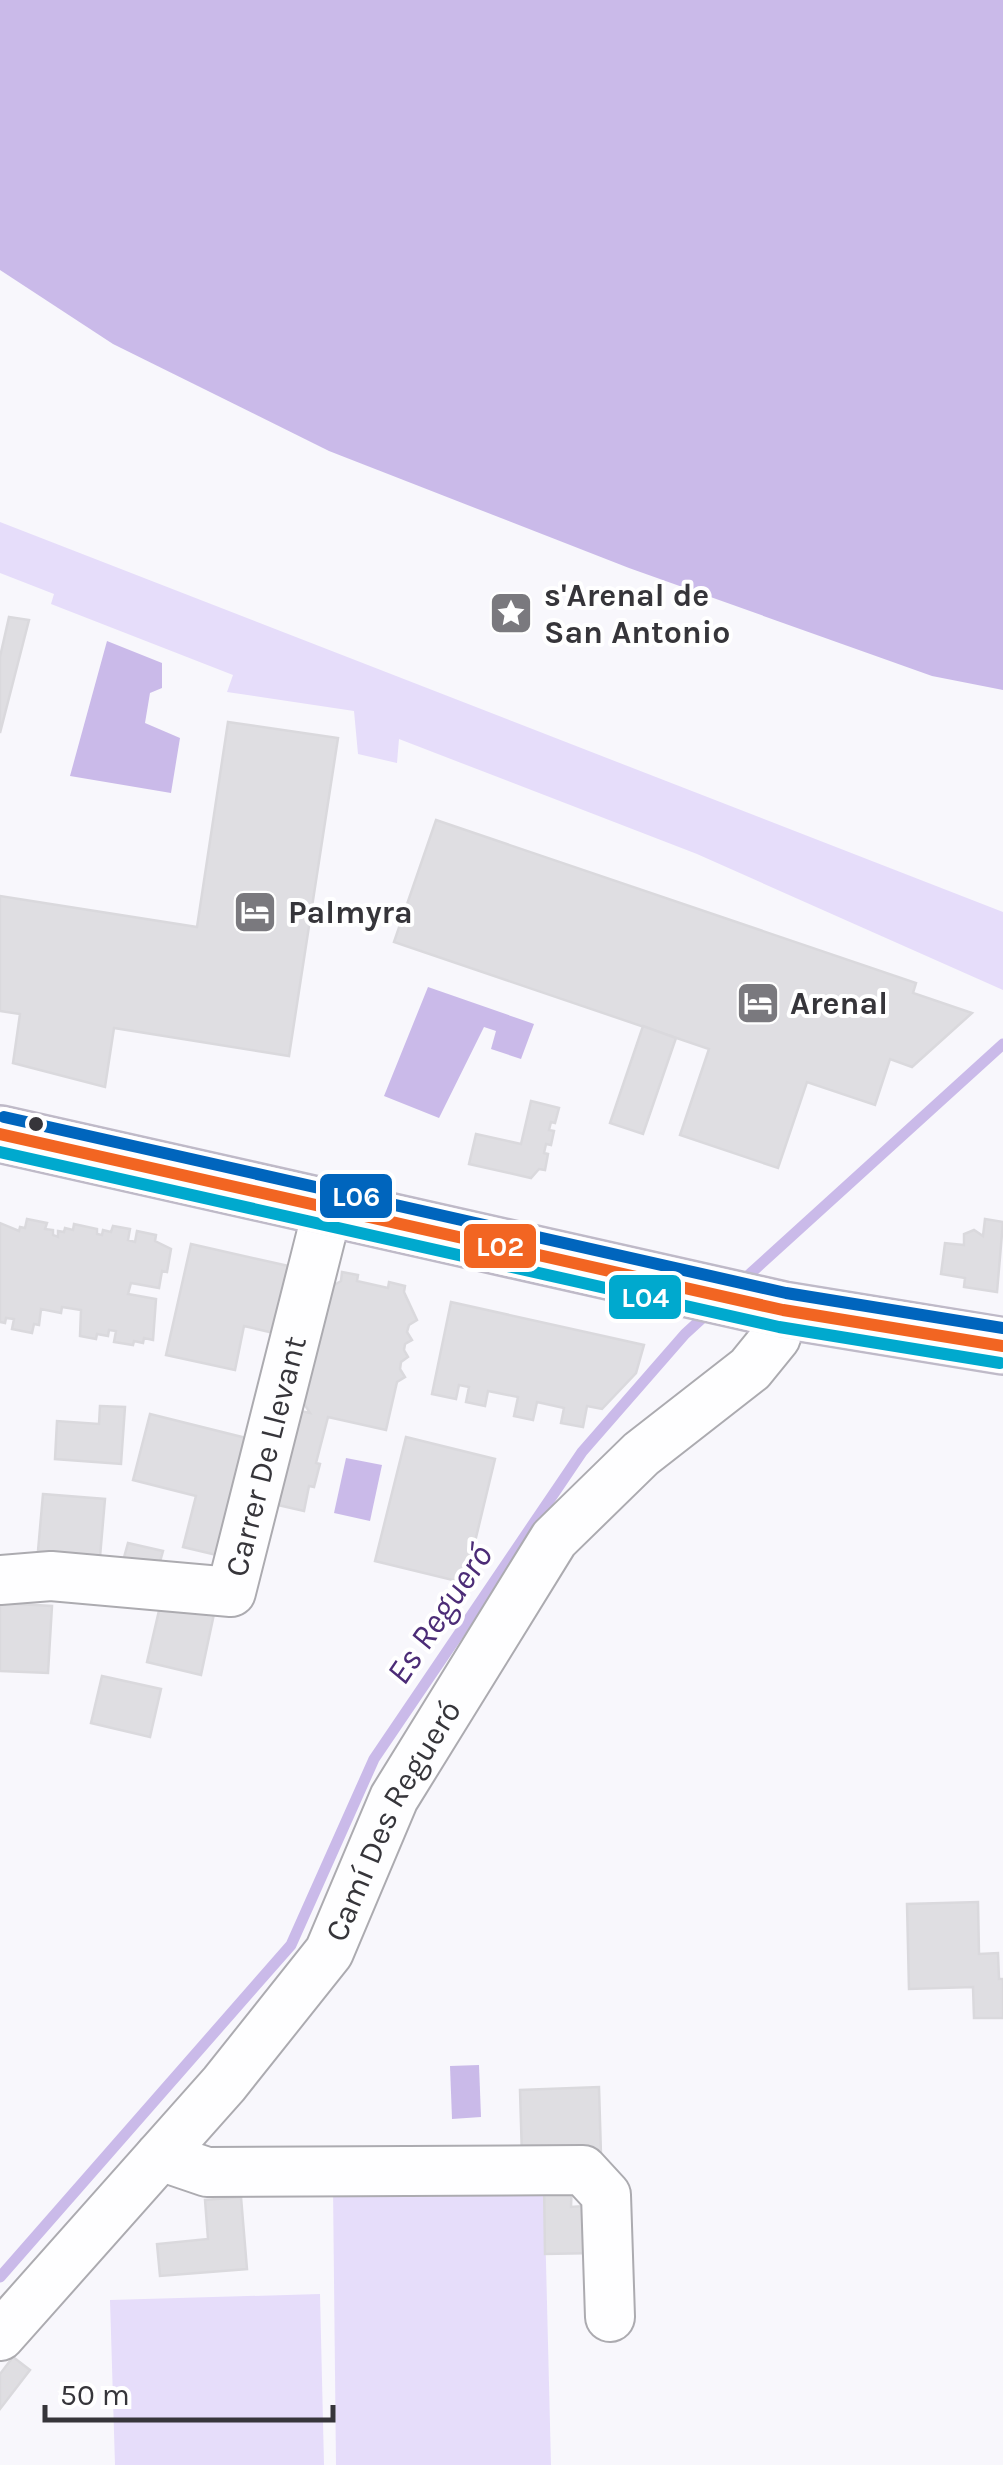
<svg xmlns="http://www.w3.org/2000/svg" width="1003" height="2465" viewBox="0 0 1003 2465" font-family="Karla,sans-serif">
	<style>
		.green { fill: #e6ddfa }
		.water { fill: #cabae9 }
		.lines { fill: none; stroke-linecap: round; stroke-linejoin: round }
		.stream { stroke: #cabae9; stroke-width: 11 }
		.building { fill: #dfdee2; stroke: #dad9dd; stroke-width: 2.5 }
		.minor-casing { stroke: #acabb0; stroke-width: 52 }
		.major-casing { stroke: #bfbac8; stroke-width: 60 }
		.minor { stroke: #fefeff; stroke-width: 48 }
		.major { stroke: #f1eef6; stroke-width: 55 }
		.bus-1-casing { stroke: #fff; stroke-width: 20 }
		.bus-2-casing { stroke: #fff; stroke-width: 20 }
		.bus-3-casing { stroke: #fff; stroke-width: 20 }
		.bus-1 { stroke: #f26522; stroke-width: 12 }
		.bus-2 { stroke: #00a9ce; stroke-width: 12 }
		.bus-3 { stroke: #0065bd; stroke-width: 12 }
		.bus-dot { fill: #36353a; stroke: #fff; stroke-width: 4 }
		.labels { text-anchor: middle; stroke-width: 8; stroke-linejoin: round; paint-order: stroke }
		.poi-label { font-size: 32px; font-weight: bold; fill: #36353a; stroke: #fff; text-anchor: start }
		.street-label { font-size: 32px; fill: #36353a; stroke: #fff }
		.water-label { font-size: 35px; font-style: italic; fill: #4c2c77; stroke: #fff }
		.line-badge { stroke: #fff; stroke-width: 4 }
		.badge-label { font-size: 28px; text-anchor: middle; font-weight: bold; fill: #fff }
	</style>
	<rect width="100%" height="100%" fill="#f8f7fc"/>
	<g class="green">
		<polygon points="0,522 1003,912 1003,990 697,854 399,739 397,763 358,754 354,711 227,692 233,675 51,604 54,594 0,573"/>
		<polygon points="544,2181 551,2465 336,2465 333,2187"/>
		<polygon points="320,2294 324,2465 115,2465 110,2300"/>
	</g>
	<g class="water">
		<polygon points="0,0 1003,0 1003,690 932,676 629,568 329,451 113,344 0,270"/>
		<polygon points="107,641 162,663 162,688 150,693 145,723 180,738 171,793 70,776"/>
		<polygon points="428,987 534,1024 521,1059 491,1049 496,1031 484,1027 439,1118 384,1096"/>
		<polygon points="346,1458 382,1465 370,1521 334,1513"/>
		<polygon points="479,2065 481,2117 452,2119 450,2066"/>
	</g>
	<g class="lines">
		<g class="stream">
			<polyline points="741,1282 1003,1044"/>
			<polyline points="0,2277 291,1945 374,1759 582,1452 685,1334 709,1312"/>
		</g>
	</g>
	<g class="building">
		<polygon points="9,617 29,620 0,733 0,657"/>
		<polygon points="228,722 338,738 289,1056 114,1028 105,1087 13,1063 20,1014 0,1011 0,896 197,927"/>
		<polygon points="436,820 916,983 913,993 972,1013 912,1067 890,1059 875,1105 807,1082 778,1168 680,1135 709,1049 394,942"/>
		<polygon points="643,1026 676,1038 643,1134 610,1123"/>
		<polygon points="531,1101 559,1108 555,1123 551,1122 549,1130 554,1131 551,1145 546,1144 544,1153 548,1154 545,1170 539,1169 531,1178 469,1164 476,1134 521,1144"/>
		<polygon points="27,1219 47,1223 45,1229 53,1230 53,1235 58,1237 58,1231 64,1232 65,1228 73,1230 74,1224 97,1229 97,1234 102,1235 103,1230 111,1232 113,1226 130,1229 128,1240 135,1242 137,1231 156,1235 155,1241 171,1249 167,1272 162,1271 159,1288 131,1283 128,1294 156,1299 153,1340 144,1338 143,1343 134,1341 133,1345 114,1342 116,1331 109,1330 108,1336 97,1334 96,1339 80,1336 81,1310 62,1307 61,1313 41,1309 39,1325 34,1324 32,1333 12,1329 14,1319 6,1318 5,1323 0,1322 0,1223 19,1231 20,1227 25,1228"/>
		<polygon points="985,1219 1003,1222 997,1292 964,1287 965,1278 941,1274 945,1243 964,1245 964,1234 974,1230 983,1236"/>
		<polygon points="191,1244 293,1267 278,1334 244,1326 235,1370 166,1355"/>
		<polygon points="342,1272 358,1275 357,1281 388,1288 389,1282 405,1286 404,1292 417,1320 409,1325 407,1332 412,1340 405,1344 404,1350 408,1357 401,1362 400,1369 405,1377 397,1382 386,1430 328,1417 316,1463 320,1464 314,1487 309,1486 304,1511 278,1505 300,1411 310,1413 298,1394 327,1289 341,1281"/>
		<polygon points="451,1302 644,1345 636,1373 602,1409 587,1406 583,1427 561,1423 564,1408 537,1402 533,1420 514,1416 518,1397 488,1391 485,1406 466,1402 469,1387 459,1385 456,1399 432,1394"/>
		<polygon points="100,1406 125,1407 121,1464 55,1459 57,1421 99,1424"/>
		<polygon points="150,1414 254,1440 225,1557 183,1547 196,1496 133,1480"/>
		<polygon points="406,1437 495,1459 465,1583 375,1561"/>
		<polygon points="43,1494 105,1499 100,1557 38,1551"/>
		<polygon points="128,1543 163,1551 158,1569 123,1561"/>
		<polygon points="161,1602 214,1614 201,1675 147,1662"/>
		<polygon points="0,1603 52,1606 48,1673 0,1671"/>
		<polygon points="102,1676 161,1689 150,1737 91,1723"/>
		<polygon points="978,1902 979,1954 998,1953 999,1979 1003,1979 1003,2018 974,2018 973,1987 909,1989 907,1904"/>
		<polygon points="599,2087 601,2155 522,2157 520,2090"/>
		<polygon points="572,2180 571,2207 596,2205 596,2253 545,2254 544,2181"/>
		<polygon points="241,2197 247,2269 160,2276 157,2244 208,2239 205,2200"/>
		<polygon points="13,2357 30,2370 0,2409 0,2374"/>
	</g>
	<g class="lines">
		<g class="minor-casing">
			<g id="minor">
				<path id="s1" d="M0,1580L51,1576L231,1592L328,1208"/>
				<polyline points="160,2156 207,2172 583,2170 606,2195 610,2317"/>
				<path id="s2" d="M0,2336L224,2084L329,1952L394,1798L554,1539L641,1454L750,1369L776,1337L783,1310"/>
			</g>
		</g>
		<g class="major-casing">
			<polyline id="major" points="0,1134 783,1310 1003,1346"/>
		</g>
		<use href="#minor" class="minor"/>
		<use href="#major" class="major"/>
		<g class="bus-1-casing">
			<polyline id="bus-1" points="0,1134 783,1310 1003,1346"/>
		</g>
		<g class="bus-2-casing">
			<polyline id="bus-2" points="0,1152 779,1327 1000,1363"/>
		</g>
		<g class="bus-3-casing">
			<polyline id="bus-3" points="4,1117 786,1293 1003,1328"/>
		</g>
		<use href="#bus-1" class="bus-1"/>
		<use href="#bus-2" class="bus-2"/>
		<use href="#bus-3" class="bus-3"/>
	</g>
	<defs>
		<g id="sight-square" transform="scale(2.25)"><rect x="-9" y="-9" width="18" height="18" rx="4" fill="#7a797e" stroke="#fff"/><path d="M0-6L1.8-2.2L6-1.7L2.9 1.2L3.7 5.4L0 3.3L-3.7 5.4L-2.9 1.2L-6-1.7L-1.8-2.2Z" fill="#fff"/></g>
		<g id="hotel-square" transform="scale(2.25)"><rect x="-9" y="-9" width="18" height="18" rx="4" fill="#7a797e" stroke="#fff"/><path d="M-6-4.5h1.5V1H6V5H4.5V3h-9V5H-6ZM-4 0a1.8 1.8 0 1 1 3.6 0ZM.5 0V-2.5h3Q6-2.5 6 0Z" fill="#fff"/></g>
	</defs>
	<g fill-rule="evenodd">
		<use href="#sight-square" x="511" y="613"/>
		<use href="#hotel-square" x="255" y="912"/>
		<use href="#hotel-square" x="758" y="1003"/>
	</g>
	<circle class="bus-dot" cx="36" cy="1124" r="9"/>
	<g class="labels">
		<g class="poi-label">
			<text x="544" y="606">s'Arenal de<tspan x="544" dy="37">San Antonio</tspan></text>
			<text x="288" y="923">Palmyra</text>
			<text x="790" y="1014">Arenal</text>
		</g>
		<g class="street-label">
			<text dy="11" stroke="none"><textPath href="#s1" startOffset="372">Carrer De Llevant</textPath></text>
			<text dy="11" stroke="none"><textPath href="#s2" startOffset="652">Camí Des Regueró</textPath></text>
		</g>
		<g class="water-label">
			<text transform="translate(439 1614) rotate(-56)" y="12">Es Regueró</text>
		</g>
	</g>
	<g class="line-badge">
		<rect x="318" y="1172" width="76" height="48" rx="10" fill="#0065bd"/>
		<rect x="462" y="1222" width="76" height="48" rx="10" fill="#f26522"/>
		<rect x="607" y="1273" width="76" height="48" rx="10" fill="#00a9ce"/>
	</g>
	<g class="badge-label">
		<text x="356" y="1206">L06</text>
		<text x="500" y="1256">L02</text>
		<text x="645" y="1307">L04</text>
	</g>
	<path d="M45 2405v15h288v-15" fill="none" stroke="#36353a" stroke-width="5"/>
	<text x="60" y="2405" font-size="30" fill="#36353a" stroke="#ffffff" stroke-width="8" paint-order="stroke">50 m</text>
</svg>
